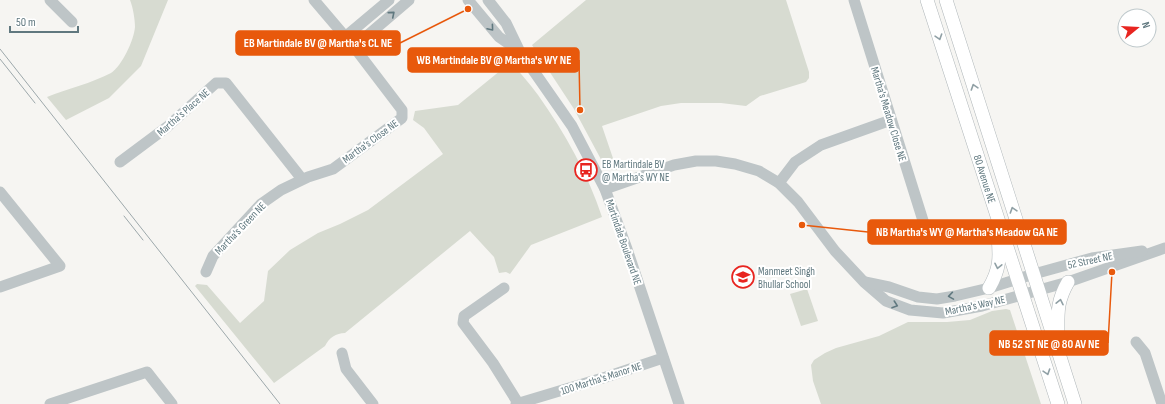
<svg xmlns="http://www.w3.org/2000/svg" width="1165" height="404" viewBox="0 0 1165 404" font-family="'Sofia Sans Condensed',sans-serif">
	<style>
		.green { fill: #d7dbd1 }
		.lines { fill: none; stroke-linecap: round; stroke-linejoin: round }
		.major-casing { stroke: #b0b7ba; stroke-width: 14 }
		.minor { stroke: #bec5c7; stroke-width: 11 }
		.major { stroke: #fff; stroke-width: 13 }
		.tram { stroke: #9da8ab; stroke-width: 1 }
		.oneway { stroke: #60787f }
		.oneway2 { stroke: #90a0a5 }
		.labels { text-anchor: middle; stroke-width: 4; stroke-linejoin: round; paint-order: stroke }
		.street-label { font-size: 11px; fill: #60787f; stroke: #fff }
		.poi-label { font-size: 11px; fill: #60787f; stroke: #fff; text-anchor: start }
		.leader { fill: none; stroke: #e8590c; stroke-width: 1.5 }
		.callout-dot { fill: #e8590c; stroke: #fff; stroke-width: 1.5 }
		.callout { fill: #e8590c; stroke: #e8590c; stroke-width: 1.5 }
		.callout-label { font-size: 12px; text-anchor: middle; font-weight: bold; fill: #fff }
	</style>
	<rect width="100%" height="100%" fill="#f6f5f2"/>
	<g class="green">
		<path d="M130,0H168L141,66L109,98L66,120L47,97C67,89 92,83 111,73C122,66 134,40 135,27C135,20 133,7 130,0Z"/>
		<polygon points="586,0 786,0 809,72 809,78 806,82 760,96 746,106 721,103 681,103 661,106 602,126 617,170 609,169 604,165 574,109 532,45"/>
		<path d="M511,62C520,73 530,84 538,95C565,133 588,174 602,217L531,245L510,274L506,272L499,273L494,257L470,231L345,333C336,333 329,338 325,346L274,383L195,286L197,284L207,285L240,323L264,301L268,271L290,250L318,233L340,224L368,210L443,154L424,128L413,120L415,111L458,105Z"/>
		<polygon points="807,289 818,321 801,326 790,294"/>
		<polygon points="1006,309 1010,310 1041,404 821,404 813,381 811,365 814,360 825,353 836,348 879,336 908,322 947,322 970,320 992,311"/>
	</g>
	<g class="lines">
		<g class="major-casing">
			<g id="major">
				<polyline points="927,0 1058,404"/>
				<polyline points="946,0 1075,404"/>
				<path d="M989,288C1000,269 1000,258 998,237"/>
				<path d="M1058,337C1058,314 1056,303 1068,282"/>
			</g>
		</g>
		<g class="minor">
			<polyline points="50,0 72,22"/>
			<polyline points="468,0 499,37 518,50"/>
			<polyline points="488,0 506,23 519,50 572,126 605,189 627,249 679,404"/>
			<polyline points="854,0 925,227"/>
			<polyline points="345,37 389,0"/>
			<polyline points="354,47 409,0"/>
			<polyline points="120,162 167,127 216,83 226,83 302,179"/>
			<polyline points="779,183 795,162 821,145 891,120"/>
			<polyline points="605,189 674,165 696,161 716,161 735,164 759,171 779,183 798,202 835,251 864,282 886,301 910,310 943,313 982,306 1068,282 1165,248"/>
			<polyline points="0,192 60,266 0,287"/>
			<polyline points="206,272 213,256 261,204 281,190 308,177 333,169 402,118 402,110 354,47 314,0"/>
			<polyline points="865,282 889,287 918,297 937,299 955,296 989,288 1034,274 1092,258 1142,251"/>
			<polyline points="504,288 464,316 463,323 493,363 518,403"/>
			<polyline points="1136,342 1145,353 1162,404"/>
			<polyline points="342,353 346,369 373,404"/>
			<polyline points="50,404 147,372 172,404"/>
			<polyline points="516,404 606,377 663,358"/>
		</g>
		<use href="#major" class="major"/>
		<g class="tram">
			<polyline points="0,49 280,404"/>
			<polyline points="0,59 35,103"/>
			<polyline points="124,216 143,240"/>
		</g>
	</g>
	<defs><path id="oneway-chevron" d="M-2-3.5L2.5 0L-2 3.5" fill="none" stroke-width="1.6" stroke-linecap="round" stroke-linejoin="round"/></defs>
	<g class="oneway">
		<use href="#oneway-chevron" transform="translate(392 14) rotate(-40)"/>
		<use href="#oneway-chevron" transform="translate(491 28) rotate(50)"/>
		<use href="#oneway-chevron" transform="translate(951 296) rotate(171)"/>
		<use href="#oneway-chevron" transform="translate(895 305) rotate(19)"/>
	</g>
	<g class="oneway2">
		<use href="#oneway-chevron" transform="translate(939 37) rotate(72)"/>
		<use href="#oneway-chevron" transform="translate(974 87) rotate(-108)"/>
		<use href="#oneway-chevron" transform="translate(1013 210) rotate(-108)"/>
		<use href="#oneway-chevron" transform="translate(998 266) rotate(102)"/>
		<use href="#oneway-chevron" transform="translate(1060 302) rotate(-78)"/>
		<use href="#oneway-chevron" transform="translate(1047 372) rotate(72)"/>
	</g>
	<defs>
		<g id="bus-ring" transform="scale(1.15)"><circle r="9.5" fill="#fff" stroke="#e82520" stroke-width="1.5"/><path d="M-5-6H5V4H4V6H2V4H-2V6H-4V4H-5ZM-3.5-4V0h7V-4ZM-3.5 1.2v1.5H-2V1.2ZM2 1.2v1.5H3.5V1.2Z" fill="#e82520"/></g>
		<g id="school-ring" transform="scale(1.15)"><circle r="9.5" fill="#fff" stroke="#e82520" stroke-width="1.5"/><path d="M0-5L7-2L0 1L-7-2ZM-4 1L0 2.5L4 1V4Q0 6-4 4Z" fill="#e82520"/></g>
	</defs>
	<g fill-rule="evenodd">
		<use href="#bus-ring" x="586" y="170"/>
		<use href="#school-ring" x="743" y="277"/>
	</g>
	<g class="labels">
		<g class="street-label">
			<text transform="translate(183 112) rotate(-41)" y="4">Martha's Place NE</text>
			<text transform="translate(889 114) rotate(73)" y="4">Martha's Meadow Close NE</text>
			<text transform="translate(370 141) rotate(-36)" y="4">Martha's Close NE</text>
			<text transform="translate(985 179) rotate(72)" y="4">80 Avenue NE</text>
			<text transform="translate(240 228) rotate(-46)" y="4">Martha's Green NE</text>
			<text transform="translate(624 242) rotate(71)" y="4">Martindale Boulevard NE</text>
			<text transform="translate(1090 260) rotate(-12)" y="4">52 Street NE</text>
			<text transform="translate(975 305) rotate(-12)" y="4">Martha's Way NE</text>
			<text transform="translate(601 378) rotate(-18)" y="4">100 Martha's Manor NE</text>
		</g>
		<g class="poi-label">
			<text x="602" y="168">EB Martindale BV<tspan x="602" dy="13">@ Martha's WY NE</tspan></text>
			<text x="758" y="275">Manmeet Singh<tspan x="758" dy="13">Bhullar School</tspan></text>
		</g>
	</g>
	<path class="leader" d="M468 9L400 43M580 110L579 60M802 225L868 232M1112 272L1108 343"/>
	<g class="callout-dot">
		<circle cx="468" cy="9" r="4"/>
		<circle cx="580" cy="110" r="4"/>
		<circle cx="802" cy="225" r="4"/>
		<circle cx="1112" cy="272" r="4"/>
	</g>
	<g class="callout">
		<rect x="236" y="31" width="164" height="24" rx="4"/>
		<rect x="408" y="48" width="171" height="24" rx="4"/>
		<rect x="868" y="220" width="198" height="24" rx="4"/>
		<rect x="990" y="331" width="118" height="24" rx="4"/>
	</g>
	<g class="callout-label">
		<text x="318" y="47">EB Martindale BV @ Martha's CL NE</text>
		<text x="494" y="64">WB Martindale BV @ Martha's WY NE</text>
		<text x="967" y="236">NB Martha's WY @ Martha's Meadow GA NE</text>
		<text x="1049" y="348">NB 52 ST NE @ 80 AV NE</text>
	</g>
	<g transform="translate(1137 28) rotate(72)"><circle r="19" fill="#ffffff" stroke="#bfc9cc"/>
	<path d="M0-3L7 15L0 10L-7 15Z" fill="#e82520"/>
	<text y="-6" font-size="11" font-weight="bold" text-anchor="middle" fill="#60787f">N</text>
	</g>
	<path d="M10 26v6h68v-6" fill="none" stroke="#60787f" stroke-width="2"/>
	<text x="16" y="26" font-size="12" fill="#60787f" stroke="#ffffff" stroke-width="3" paint-order="stroke">50 m</text>
</svg>
